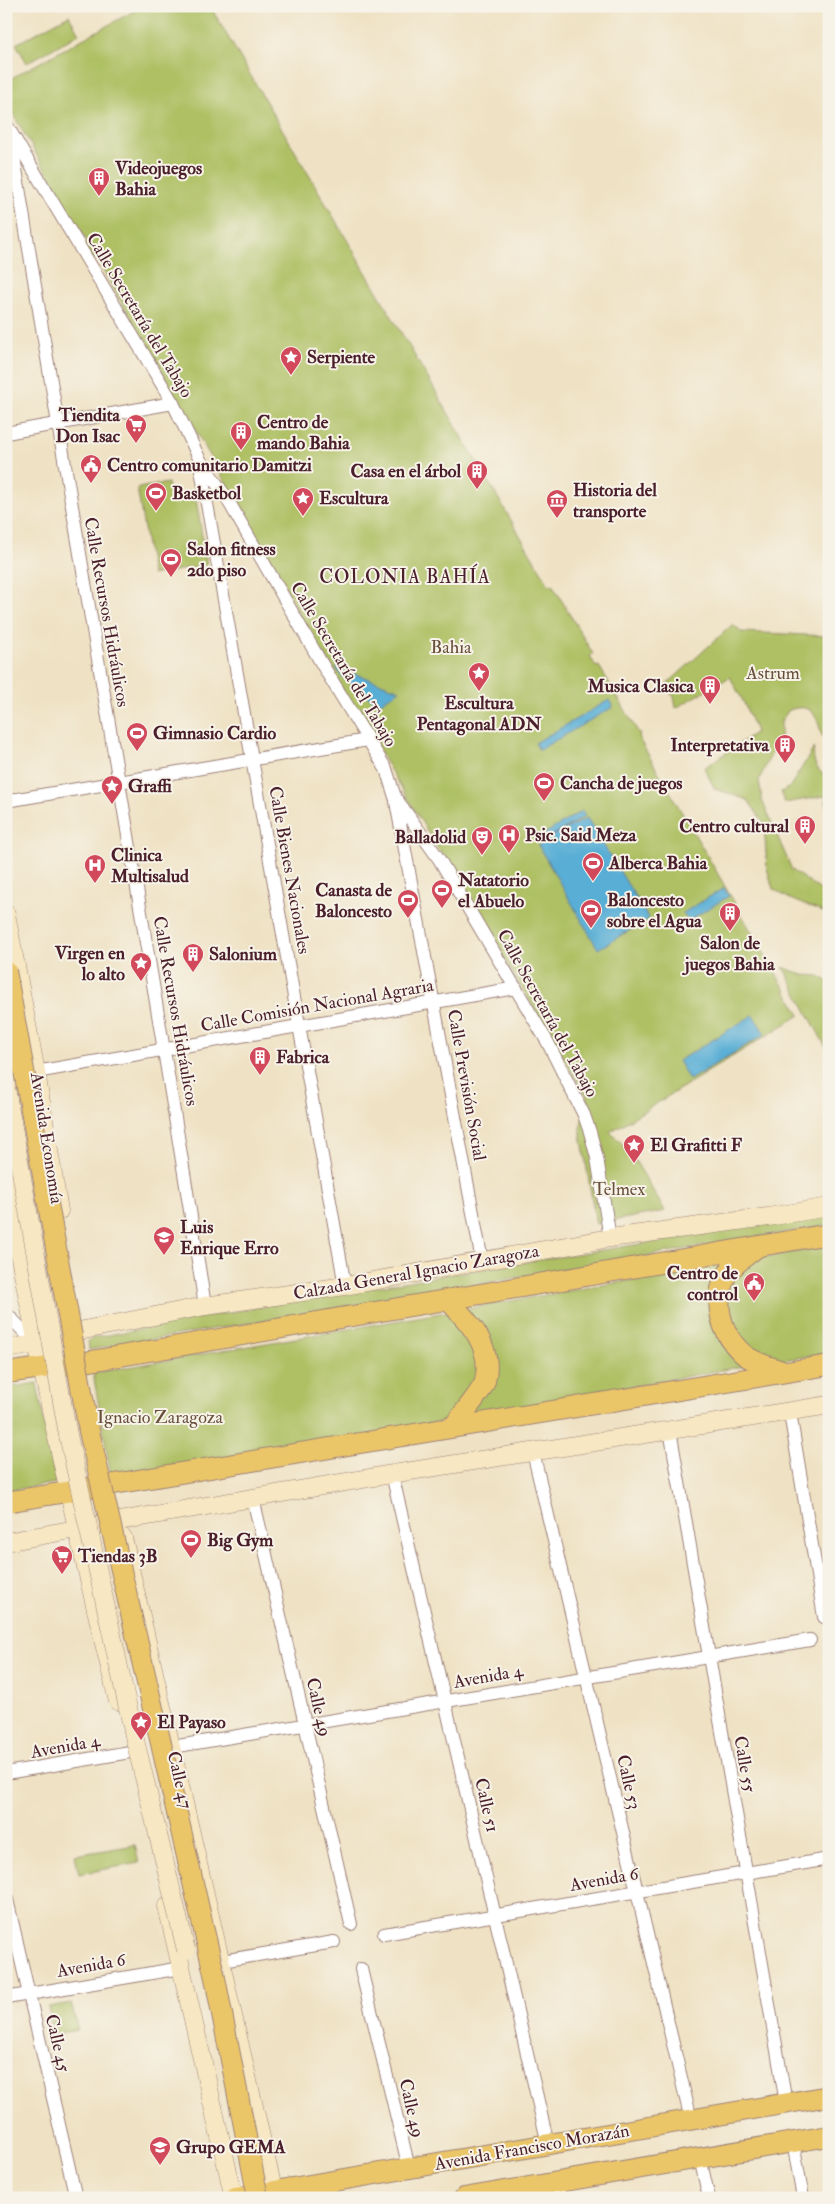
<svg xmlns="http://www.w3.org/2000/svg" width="835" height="2204" viewBox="0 0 835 2204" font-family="'IM FELL Double Pica',serif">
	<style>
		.green { fill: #aec063; stroke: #7c7047 }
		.water { fill: #59aed5; stroke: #526680 }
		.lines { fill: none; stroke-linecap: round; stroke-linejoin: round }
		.minor-casing { stroke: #9c8078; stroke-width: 14 }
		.secondary-casing { stroke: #9c8078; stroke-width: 19 }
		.primary-casing { stroke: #9c8078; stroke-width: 22 }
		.minor { stroke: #fff; stroke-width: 12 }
		.secondary { stroke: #f7e8c3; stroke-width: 18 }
		.primary { stroke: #ebc669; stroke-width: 20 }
		.secondary-bridge-casing { stroke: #9c8078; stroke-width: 19; stroke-linecap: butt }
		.primary-bridge-casing { stroke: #9c8078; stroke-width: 22; stroke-linecap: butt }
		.secondary-bridge { stroke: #f7e8c3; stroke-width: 18 }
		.primary-bridge { stroke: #ebc669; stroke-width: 20 }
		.labels { text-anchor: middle; stroke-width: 4; stroke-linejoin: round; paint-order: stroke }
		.poi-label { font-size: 18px; font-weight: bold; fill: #4a1f2b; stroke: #f7f3e8; text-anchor: start }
		.street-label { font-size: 18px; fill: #4a1f2b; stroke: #f7f3e8 }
		.park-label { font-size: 18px; fill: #684f3c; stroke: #f7f3e8 }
		.neighbourhood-label { font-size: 19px; letter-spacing: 1px; fill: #4a1f2b; stroke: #f7f3e8 }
	</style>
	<rect width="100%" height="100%" fill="#f7f3e8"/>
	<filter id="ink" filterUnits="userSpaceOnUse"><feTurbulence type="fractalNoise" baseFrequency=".02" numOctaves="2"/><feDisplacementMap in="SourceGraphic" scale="10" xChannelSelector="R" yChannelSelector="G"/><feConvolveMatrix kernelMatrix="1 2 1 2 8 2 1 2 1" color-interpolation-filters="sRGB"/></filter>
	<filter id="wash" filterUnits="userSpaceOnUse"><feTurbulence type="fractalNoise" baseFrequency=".0096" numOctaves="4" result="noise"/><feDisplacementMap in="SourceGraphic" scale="20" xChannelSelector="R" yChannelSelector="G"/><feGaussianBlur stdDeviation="1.12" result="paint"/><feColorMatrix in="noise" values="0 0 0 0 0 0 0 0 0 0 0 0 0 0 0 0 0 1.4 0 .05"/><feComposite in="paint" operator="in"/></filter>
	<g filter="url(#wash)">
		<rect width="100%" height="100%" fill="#efe2c4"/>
		<g class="green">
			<polygon points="143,6 210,6 549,585 552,584 593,654 590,656 596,667 599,666 640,735 638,737 800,1015 610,1132 629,1150 665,1211 596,1224 580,1128 588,1098 335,678 336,673 323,652 318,655 283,582 96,258 91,258 84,245 87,241 75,221 70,225 54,203 61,197 6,102 6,81"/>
			<polygon points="69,15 79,34 27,63 16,44"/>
			<polygon points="168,483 171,503 196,499 207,565 152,575 137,488"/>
			<path d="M733,624L741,632L829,636V732L822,736C817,716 812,702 789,710L781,721V734L759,780L762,800L792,870L829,896V918L823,912L790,899L773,889L767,868L764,824L748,800L715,789L704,768L756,732L744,703L730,677L676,708L674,697L665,686Z"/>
			<path d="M814,748C812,760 816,772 829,777V820L825,796L785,803L781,792L789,788Z"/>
			<polygon points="783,967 803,975 819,976 829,982 829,1053"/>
			<path d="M829,1211V1225L89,1350L88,1341L93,1338C220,1313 348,1291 475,1270C593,1251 712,1234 829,1211Z"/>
			<polygon points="829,1246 829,1353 750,1365 112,1482 93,1373"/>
			<polygon points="37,1383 56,1483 6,1491 6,1388"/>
			<polygon points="135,1845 139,1863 79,1874 75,1855"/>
			<polygon points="71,2003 78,2030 54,2034 48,2007"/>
		</g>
		<g class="water">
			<polygon points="336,667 400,690 378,704 342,677"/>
			<polygon points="609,700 613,707 539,750 535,743"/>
			<polygon points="582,811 585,816 545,840 587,818 649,919 598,949 538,845 544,841 541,836"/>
			<polygon points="724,888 729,896 688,921 683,913"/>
			<polygon points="753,1015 765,1034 689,1080 678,1061"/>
		</g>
	</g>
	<g filter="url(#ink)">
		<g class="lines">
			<g class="minor-casing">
				<g id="minor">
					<polyline points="6,124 173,403 200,460 226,497 323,666 386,769 395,797 439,859 548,1043 584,1115 590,1132 597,1158 610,1238"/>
					<path d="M11,138C73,528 145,916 205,1306"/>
					<polyline points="6,433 173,403"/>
					<polyline points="200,464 345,1286"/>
					<polyline points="6,801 368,740"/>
					<polyline points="396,802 482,1261"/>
					<polyline points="36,1072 516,988"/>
					<polyline points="6,1313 36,1344"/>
					<polyline points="790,1413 824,1617"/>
					<polyline points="670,1430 786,2103"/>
					<polyline points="533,1452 691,2120"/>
					<polyline points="392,1474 548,2144"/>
					<polyline points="253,1498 351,1924"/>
					<polyline points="172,1747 810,1640"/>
					<polyline points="6,1773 130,1752"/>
					<polyline points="6,1895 76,2198"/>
					<polyline points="384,1934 829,1859"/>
					<polyline points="222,1961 334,1942"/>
					<polyline points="361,1969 409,2168"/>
					<polyline points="6,1998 181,1968"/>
					<polyline points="793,2142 803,2198"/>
					<polyline points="700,2158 709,2198"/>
					<polyline points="556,2182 560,2198"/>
				</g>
			</g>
			<g class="secondary-casing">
				<g id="secondary">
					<polyline points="6,914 36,1072 59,1211"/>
					<path d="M6,1182C37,1356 76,1529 118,1701"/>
					<polyline points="6,1349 36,1344 79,1331 205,1306 345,1286 610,1238 768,1217 829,1207"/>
					<polyline points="123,1538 275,2198"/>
					<polyline points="6,1542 119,1521 392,1474 829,1405"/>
					<polyline points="167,1906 234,2198"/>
				</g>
			</g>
			<g class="primary-casing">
				<g id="primary">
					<path d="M757,1247C746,1256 733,1264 726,1276C713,1301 720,1331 740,1351C751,1362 770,1367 785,1372"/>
					<path d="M448,1300C469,1322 494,1347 485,1381C483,1390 461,1416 454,1426"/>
					<polyline points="6,1373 85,1362 829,1234"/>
					<polyline points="6,1502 829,1365"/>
					<polyline points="235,2198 829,2096"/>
					<polyline points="464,2198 829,2136"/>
				</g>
			</g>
			<use href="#minor" class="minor"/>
			<use href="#secondary" class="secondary"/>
			<use href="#primary" class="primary"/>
			<g class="secondary-bridge-casing">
				<polyline id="secondary-bridge" points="6,1088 68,1435 135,1740 186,1950"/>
			</g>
			<g class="primary-bridge-casing">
				<polyline id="primary-bridge" points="6,971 89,1431 215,1978 258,2198"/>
			</g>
			<use href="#secondary-bridge" class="secondary-bridge"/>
			<use href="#primary-bridge" class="primary-bridge"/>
		</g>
	</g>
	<defs>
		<g id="building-pin" transform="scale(1.125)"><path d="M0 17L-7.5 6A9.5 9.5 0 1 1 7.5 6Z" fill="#d1495b" stroke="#f7f3e8"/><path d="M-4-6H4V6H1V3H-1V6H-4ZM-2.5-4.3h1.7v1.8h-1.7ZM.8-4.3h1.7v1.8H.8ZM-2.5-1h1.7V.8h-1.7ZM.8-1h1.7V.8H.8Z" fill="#fff"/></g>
		<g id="sight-pin" transform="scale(1.125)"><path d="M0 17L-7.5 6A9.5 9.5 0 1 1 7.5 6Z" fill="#d1495b" stroke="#f7f3e8"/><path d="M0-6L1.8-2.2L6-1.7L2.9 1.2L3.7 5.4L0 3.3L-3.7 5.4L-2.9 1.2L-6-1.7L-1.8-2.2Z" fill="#fff"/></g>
		<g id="supermarket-pin" transform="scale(1.125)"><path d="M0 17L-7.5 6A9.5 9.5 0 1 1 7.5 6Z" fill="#d1495b" stroke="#f7f3e8"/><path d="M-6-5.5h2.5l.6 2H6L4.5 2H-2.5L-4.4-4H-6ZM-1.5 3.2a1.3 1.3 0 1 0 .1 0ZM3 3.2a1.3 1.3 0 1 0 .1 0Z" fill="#fff"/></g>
		<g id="civic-pin" transform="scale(1.125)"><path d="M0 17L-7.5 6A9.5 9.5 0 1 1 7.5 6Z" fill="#d1495b" stroke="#f7f3e8"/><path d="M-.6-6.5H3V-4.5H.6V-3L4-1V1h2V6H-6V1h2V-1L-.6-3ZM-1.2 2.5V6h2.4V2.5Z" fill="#fff"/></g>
		<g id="stadium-pin" transform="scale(1.125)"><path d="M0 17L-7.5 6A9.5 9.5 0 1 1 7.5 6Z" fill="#d1495b" stroke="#f7f3e8"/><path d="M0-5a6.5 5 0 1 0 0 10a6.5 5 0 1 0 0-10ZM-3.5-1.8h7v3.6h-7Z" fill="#fff"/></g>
		<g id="museum-pin" transform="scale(1.125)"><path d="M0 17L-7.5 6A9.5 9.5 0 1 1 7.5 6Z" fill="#d1495b" stroke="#f7f3e8"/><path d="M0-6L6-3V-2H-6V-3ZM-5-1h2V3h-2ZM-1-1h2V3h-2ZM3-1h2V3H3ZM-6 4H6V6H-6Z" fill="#fff"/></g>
		<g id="hospital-pin" transform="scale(1.125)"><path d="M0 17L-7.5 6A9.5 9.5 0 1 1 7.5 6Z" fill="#d1495b" stroke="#f7f3e8"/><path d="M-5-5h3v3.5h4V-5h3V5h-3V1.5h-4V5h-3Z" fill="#fff"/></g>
		<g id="theatre-pin" transform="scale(1.125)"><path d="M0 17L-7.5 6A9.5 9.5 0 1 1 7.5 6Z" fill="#d1495b" stroke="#f7f3e8"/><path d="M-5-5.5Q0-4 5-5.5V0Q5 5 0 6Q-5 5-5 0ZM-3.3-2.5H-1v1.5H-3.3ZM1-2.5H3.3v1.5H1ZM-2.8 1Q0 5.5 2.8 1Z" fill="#fff"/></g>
		<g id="school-pin" transform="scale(1.125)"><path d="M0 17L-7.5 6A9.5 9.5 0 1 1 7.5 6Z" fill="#d1495b" stroke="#f7f3e8"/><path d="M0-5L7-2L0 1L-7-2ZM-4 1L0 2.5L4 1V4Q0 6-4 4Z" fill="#fff"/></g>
	</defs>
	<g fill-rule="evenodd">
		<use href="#building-pin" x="99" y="178"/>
		<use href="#sight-pin" x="291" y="357"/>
		<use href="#supermarket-pin" x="136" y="425"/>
		<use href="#building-pin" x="241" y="432"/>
		<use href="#civic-pin" x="91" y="465"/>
		<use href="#building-pin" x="477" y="471"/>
		<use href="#stadium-pin" x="156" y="493"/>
		<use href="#sight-pin" x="303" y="498"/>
		<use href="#museum-pin" x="557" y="500"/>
		<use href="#stadium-pin" x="171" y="559"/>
		<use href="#sight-pin" x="479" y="673"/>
		<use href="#building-pin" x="710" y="686"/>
		<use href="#stadium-pin" x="137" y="733"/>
		<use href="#building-pin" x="785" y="745"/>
		<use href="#stadium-pin" x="544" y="783"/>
		<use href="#sight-pin" x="112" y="786"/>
		<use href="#building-pin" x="805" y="826"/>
		<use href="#hospital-pin" x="509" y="835"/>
		<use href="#theatre-pin" x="482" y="837"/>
		<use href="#stadium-pin" x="593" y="863"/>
		<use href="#hospital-pin" x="95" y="865"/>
		<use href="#stadium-pin" x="442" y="890"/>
		<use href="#stadium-pin" x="408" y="900"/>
		<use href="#stadium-pin" x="591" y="910"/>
		<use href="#building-pin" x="730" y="913"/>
		<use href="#building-pin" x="193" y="954"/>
		<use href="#sight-pin" x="141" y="963"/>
		<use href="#building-pin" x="260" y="1057"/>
		<use href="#sight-pin" x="634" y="1145"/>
		<use href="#school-pin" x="164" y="1237"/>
		<use href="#civic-pin" x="754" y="1283"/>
		<use href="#stadium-pin" x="191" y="1540"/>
		<use href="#supermarket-pin" x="62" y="1556"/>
		<use href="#sight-pin" x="141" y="1722"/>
		<use href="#school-pin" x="160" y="2147"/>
	</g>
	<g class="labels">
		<g class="poi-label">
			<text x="115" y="174">Videojuegos<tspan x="115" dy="21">Bahia</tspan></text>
			<text x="307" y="363">Serpiente</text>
			<text x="120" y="421" text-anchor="end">Tiendita<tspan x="120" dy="21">Don Isac</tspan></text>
			<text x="257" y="428">Centro de<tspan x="257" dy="21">mando Bahia</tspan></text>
			<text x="107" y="471">Centro comunitario Damitzi</text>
			<text x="461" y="477" text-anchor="end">Casa en el árbol</text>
			<text x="573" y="496">Historia del<tspan x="573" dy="21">transporte</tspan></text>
			<text x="172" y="499">Basketbol</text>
			<text x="319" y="504">Escultura</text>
			<text x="187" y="555">Salon fitness<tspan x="187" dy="21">2do piso</tspan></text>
			<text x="694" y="692" text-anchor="end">Musica Clasica</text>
			<text x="479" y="709" text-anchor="middle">Escultura<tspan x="479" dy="21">Pentagonal ADN</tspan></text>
			<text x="153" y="739">Gimnasio Cardio</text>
			<text x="769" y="751" text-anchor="end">Interpretativa</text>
			<text x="560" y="789">Cancha de juegos</text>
			<text x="128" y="792">Graffi</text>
			<text x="789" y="832" text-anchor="end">Centro cultural</text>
			<text x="525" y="841">Psic. Said Meza</text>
			<text x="466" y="843" text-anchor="end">Balladolid</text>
			<text x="111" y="861">Clinica<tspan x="111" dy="21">Multisalud</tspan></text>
			<text x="609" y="869">Alberca Bahia</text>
			<text x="458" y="886">Natatorio<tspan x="458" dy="21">el Abuelo</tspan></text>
			<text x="392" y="896" text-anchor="end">Canasta de<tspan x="392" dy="21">Baloncesto</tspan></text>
			<text x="607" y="906">Baloncesto<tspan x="607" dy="21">sobre el Agua</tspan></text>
			<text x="730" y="949" text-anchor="middle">Salon de<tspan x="730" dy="21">juegos Bahia</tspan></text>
			<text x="125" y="959" text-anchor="end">Virgen en<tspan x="125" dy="21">lo alto</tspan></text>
			<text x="209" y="960">Salonium</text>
			<text x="276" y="1063">Fabrica</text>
			<text x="650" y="1151">El Grafitti F</text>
			<text x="180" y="1233">Luis<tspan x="180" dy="21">Enrique Erro</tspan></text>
			<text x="738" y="1279" text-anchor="end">Centro de<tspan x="738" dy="21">control</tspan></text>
			<text x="207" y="1546">Big Gym</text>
			<text x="78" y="1562">Tiendas 3B</text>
			<text x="157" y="1728">El Payaso</text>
			<text x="176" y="2153">Grupo GEMA</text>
		</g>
		<g class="street-label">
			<text transform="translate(140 315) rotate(59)" y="6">Calle Secretaría del Tabajo</text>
			<text transform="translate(107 612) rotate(80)" y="6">Calle Recursos Hidráulicos</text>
			<text transform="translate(344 664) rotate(59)" y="6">Calle Secretaría del Tabajo</text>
			<text transform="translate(290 870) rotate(80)" y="6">Calle Bienes Nacionales</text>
			<text transform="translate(317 1005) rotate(-10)" y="6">Calle Comisión Nacional Agraria</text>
			<text transform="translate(176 1011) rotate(80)" y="6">Calle Recursos Hidráulicos</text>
			<text transform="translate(548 1013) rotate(61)" y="6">Calle Secretaría del Tabajo</text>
			<text transform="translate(467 1085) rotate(80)" y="6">Calle Previsión Social</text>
			<text transform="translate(47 1138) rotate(81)" y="6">Avenida Economía</text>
			<text transform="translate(416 1272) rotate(-10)" y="6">Calzada General Ignacio Zaragoza</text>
			<text transform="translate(488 1676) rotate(-10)" y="6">Avenida 4</text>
			<text transform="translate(319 1707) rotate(77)" y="6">Calle 49</text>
			<text transform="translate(65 1746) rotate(-10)" y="6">Avenida 4</text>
			<text transform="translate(745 1764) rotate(80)" y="6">Calle 55</text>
			<text transform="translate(180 1780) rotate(77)" y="6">Calle 47</text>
			<text transform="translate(629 1782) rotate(77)" y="6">Calle 53</text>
			<text transform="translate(487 1805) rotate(77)" y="6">Calle 51</text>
			<text transform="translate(604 1879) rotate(-10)" y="6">Avenida 6</text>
			<text transform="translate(91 1965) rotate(-10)" y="6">Avenida 6</text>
			<text transform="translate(58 2043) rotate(77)" y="6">Calle 45</text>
			<text transform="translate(412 2108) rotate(77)" y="6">Calle 49</text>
			<text transform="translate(532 2147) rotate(-10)" y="6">Avenida Francisco Morazán</text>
		</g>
		<g class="park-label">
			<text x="451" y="653">Bahia</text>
			<text x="773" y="679">Astrum</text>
			<text x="619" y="1195">Telmex</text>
			<text x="160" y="1423">Ignacio Zaragoza</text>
		</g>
		<g class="neighbourhood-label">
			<text x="405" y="583">COLONIA BAHÍA</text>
		</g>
	</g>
	<rect width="835" height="2204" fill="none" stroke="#f7f3e8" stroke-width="25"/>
</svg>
